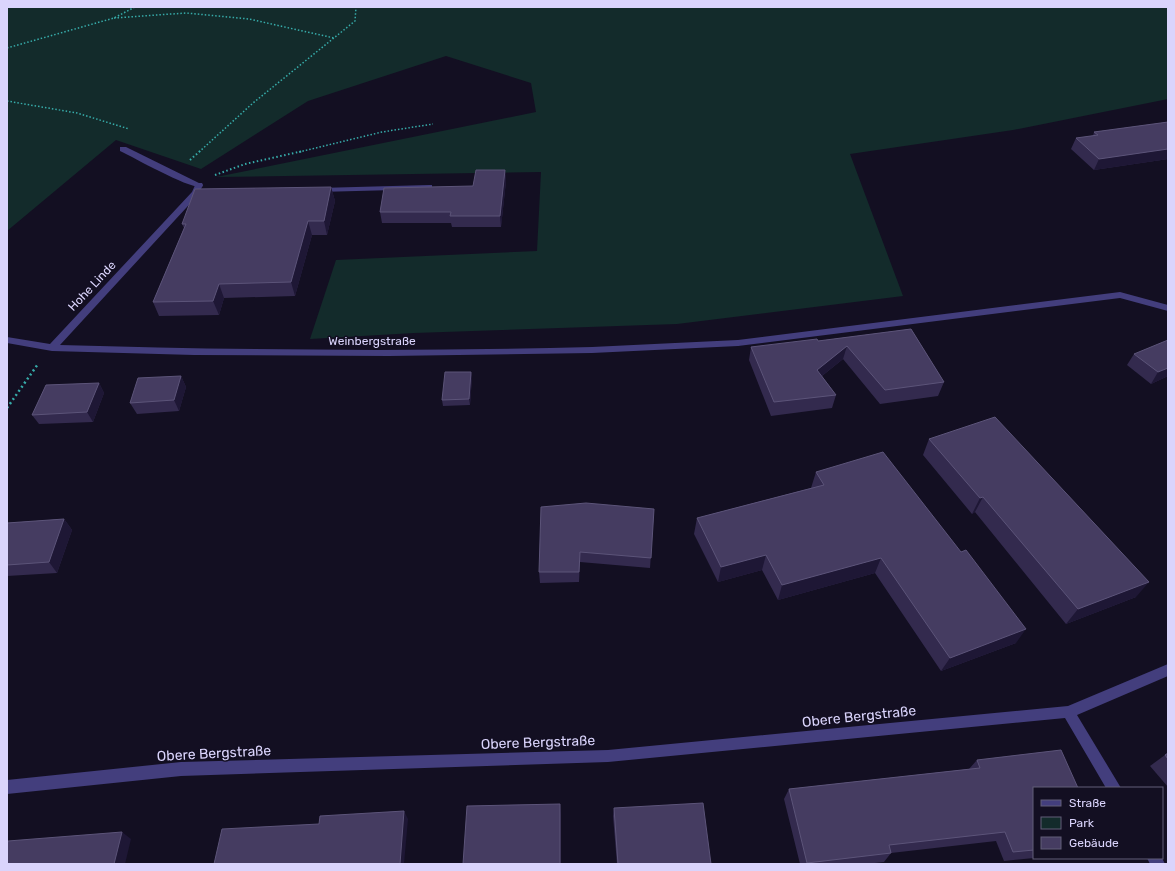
<svg xmlns="http://www.w3.org/2000/svg" width="1175" height="871" viewBox="0 0 1175 871" font-family="Rubik,sans-serif">
	<style>
		.green { fill: #132b2b }
		.lines { fill: none; stroke-linecap: round; stroke-linejoin: round }
		.path-far2 { stroke: #37acaa; stroke-width: 1.5; stroke-dasharray: 1.5 2; stroke-linecap: butt }
		.path-far1 { stroke: #37acaa; stroke-width: 2; stroke-dasharray: 1.5 2.5; stroke-linecap: butt }
		.path { stroke: #37acaa; stroke-width: 2.5; stroke-dasharray: 2 3; stroke-linecap: butt }
		.lane { fill: #433e7d; fill-rule: evenodd }
		.street { fill: #433e7d; fill-rule: evenodd }
		.wall { fill: #332a4e }
		.shaded-wall { fill: #1e1735 }
		.building { fill: #453c61; stroke: #5c5479 }
		.labels { text-anchor: middle; stroke-width: 3; stroke-linejoin: round; paint-order: stroke }
		.street-label { font-size: 12px; fill: #dad4fc; stroke: #130f22 }
		.near-street-label { font-size: 14px; fill: #dad4fc; stroke: #130f22 }
	</style>
	<rect width="100%" height="100%" fill="#130f22"/>
	<polygon class="green" points="7,7 1168,7 1168,99 1013,130 850,154 903,296 677,324 414,333 310,339 336,260 537,251 541,172 216,177 536,112 531,83 446,56 308,101 201,169 116,140 7,231"/>
	<g class="lines">
		<g class="path-far2">
			<polyline points="114,18 186,13 249,19 334,38"/>
			<polyline points="7,48 114,18 135,7"/>
			<polyline points="7,101 77,113 129,129"/>
			<polyline points="199,152 253,103 355,21 356,7"/>
			<polyline points="299,152 382,132 433,124"/>
		</g>
		<g class="path-far1">
			<polyline points="190,160 200,151"/>
			<polyline points="215,175 245,164 303,151"/>
		</g>
		<polyline class="path" points="7,408 38,364"/>
		<g class="lane">
			<path d="M120,147H126L203,185L202,187C189,189 135,158 120,151Z"/>
			<polygon points="429,185 432,185 432,189 319,192 315,190 319,188"/>
			<polygon points="1120,292 1168,305 1168,311 1120,298 738,346 733,343 738,340"/>
		</g>
		<g class="street">
			<path d="M196,183H202L203,185L198,195L60,345C237,350 414,352 592,347C640,345 689,342 738,340L743,343L738,346L592,353L389,356L194,355L52,351L7,343V337L50,344L192,192Z"/>
			<polygon points="1168,664 1168,676 1077,715 1121,788 1106,788 1065,718 608,762 181,776 7,794 7,780 181,762 608,750 1068,706"/>
			<polygon points="1147,858 1162,858 1165,864 1150,864"/>
		</g>
	</g>
	<g class="wall">
		<polygon points="1168,122 1168,159 1094,170 1071,149 1076,138 1093,136 1094,132"/>
		<polygon points="505,170 506,181 501,227 452,227 451,223 382,223 380,212 473,186"/>
		<polygon points="331,187 335,201 327,235 312,235 295,296 224,298 219,315 159,316 153,302 184,228 182,224"/>
		<polygon points="911,329 944,382 938,396 880,404 843,359 822,376 836,395 832,408 771,416 749,360 751,347 818,341"/>
		<polygon points="1134,354 1168,376 1151,384 1127,365"/>
		<polygon points="471,372 472,377 470,405 443,406 442,400"/>
		<polygon points="181,376 186,387 179,411 137,414 130,403"/>
		<polygon points="99,383 104,393 93,422 39,424 32,415"/>
		<polygon points="929,439 1136,597 1066,624 975,512 972,514 923,455"/>
		<polygon points="816,472 1016,643 941,671 875,573 778,600 762,570 718,582 694,534 697,518 811,488"/>
		<polygon points="654,509 650,568 580,562 579,582 540,583 539,572"/>
		<polygon points="64,519 72,530 57,573 7,576 7,523"/>
		<polygon points="1168,753 1168,787 1150,766 1165,755"/>
		<polygon points="977,760 1034,788 1034,858 1004,861 996,841 891,853 884,862 866,864 800,864 784,799 789,789 969,769"/>
		<polygon points="614,808 711,864 617,864 613,816"/>
	</g>
	<g class="shaded-wall">
		<polygon points="1168,149 1168,159 1094,170 1099,159"/>
		<polygon points="505,170 506,181 501,227 500,216"/>
		<polygon points="331,187 335,201 327,235 324,221"/>
		<polygon points="308,221 312,235 295,296 291,282"/>
		<polygon points="219,284 224,298 219,315 213,301"/>
		<polygon points="847,346 843,359 813,383 817,370"/>
		<polygon points="1168,368 1168,376 1151,384 1158,372"/>
		<polygon points="471,372 472,377 470,405 469,399"/>
		<polygon points="181,376 186,387 179,411 174,400"/>
		<polygon points="99,383 104,393 93,422 87,412"/>
		<polygon points="983,497 975,512 972,514 980,498"/>
		<polygon points="64,519 72,530 57,573 49,562"/>
		<polygon points="580,552 580,562 579,582 579,572"/>
		<polygon points="766,555 762,570 718,582 721,567"/>
		<polygon points="881,558 875,573 778,600 782,585"/>
		<polygon points="1149,582 1136,597 1066,624 1078,609"/>
		<polygon points="1026,629 1016,643 941,671 950,658"/>
		<polygon points="560,804 561,815 561,864 560,864"/>
		<polygon points="404,811 408,819 404,864 400,864"/>
		<polygon points="122,832 131,839 125,864 114,864"/>
	</g>
	<g class="building">
		<polygon points="1168,122 1168,149 1099,159 1076,138 1098,135 1094,132"/>
		<polygon points="476,170 505,170 500,216 450,216 451,212 380,212 384,188 473,186"/>
		<polygon points="331,187 324,221 308,221 291,282 219,284 213,301 153,302 186,224 182,224 195,189"/>
		<polygon points="911,329 944,382 885,390 847,346 817,370 836,395 774,402 751,347 817,339 818,341"/>
		<polygon points="1168,340 1168,368 1158,372 1134,354"/>
		<polygon points="445,372 471,372 469,399 442,400"/>
		<polygon points="181,376 174,400 130,403 138,378"/>
		<polygon points="99,383 87,412 32,415 46,385"/>
		<polygon points="995,417 1149,582 1078,609 983,497 980,498 929,439"/>
		<polygon points="883,452 961,552 966,550 1026,629 950,658 881,558 782,585 766,555 721,567 697,518 824,485 816,472"/>
		<polygon points="586,503 654,509 651,558 580,552 579,572 539,572 541,507"/>
		<polygon points="64,519 49,562 7,565 7,523"/>
		<polygon points="1061,750 1078,788 1034,788 1034,850 1013,852 1005,832 889,845 891,853 807,863 789,789 980,768 977,760"/>
		<polygon points="1168,753 1168,759 1165,755"/>
		<polygon points="703,803 711,864 618,864 614,808"/>
		<polygon points="560,804 560,864 463,864 467,806"/>
		<polygon points="404,811 400,864 214,864 222,829 319,824 320,816"/>
		<polygon points="122,832 114,864 7,864 7,845 8,841"/>
	</g>
	<g class="labels">
		<g class="street-label">
			<text transform="translate(92 286) rotate(-47)" y="4">Hohe Linde</text>
			<text x="372" y="345">Weinbergstraße</text>
		</g>
		<g class="near-street-label">
			<text transform="translate(859 716) rotate(-6)" y="5">Obere Bergstraße</text>
			<text transform="translate(538 742) rotate(-2)" y="5">Obere Bergstraße</text>
			<text transform="translate(214 753) rotate(-3)" y="5">Obere Bergstraße</text>
		</g>
	</g>
	<rect width="1175" height="871" fill="none" stroke="#dad4fc" stroke-width="16"/>
	<rect x="1033" y="787" width="130" height="72" fill="#130f22" stroke="#635e79"/>
	<rect x="1041" y="800" width="20" height="6" fill="#433e7d" stroke="#635e79"/>
	<text x="1069" y="807" font-size="12" fill="#dad4fc">Straße</text>
	<rect x="1041" y="817" width="20" height="12" fill="#132b2b" stroke="#635e79"/>
	<text x="1069" y="827" font-size="12" fill="#dad4fc">Park</text>
	<rect x="1041" y="837" width="20" height="12" fill="#453c61" stroke="#635e79"/>
	<text x="1069" y="847" font-size="12" fill="#dad4fc">Gebäude</text>
</svg>
